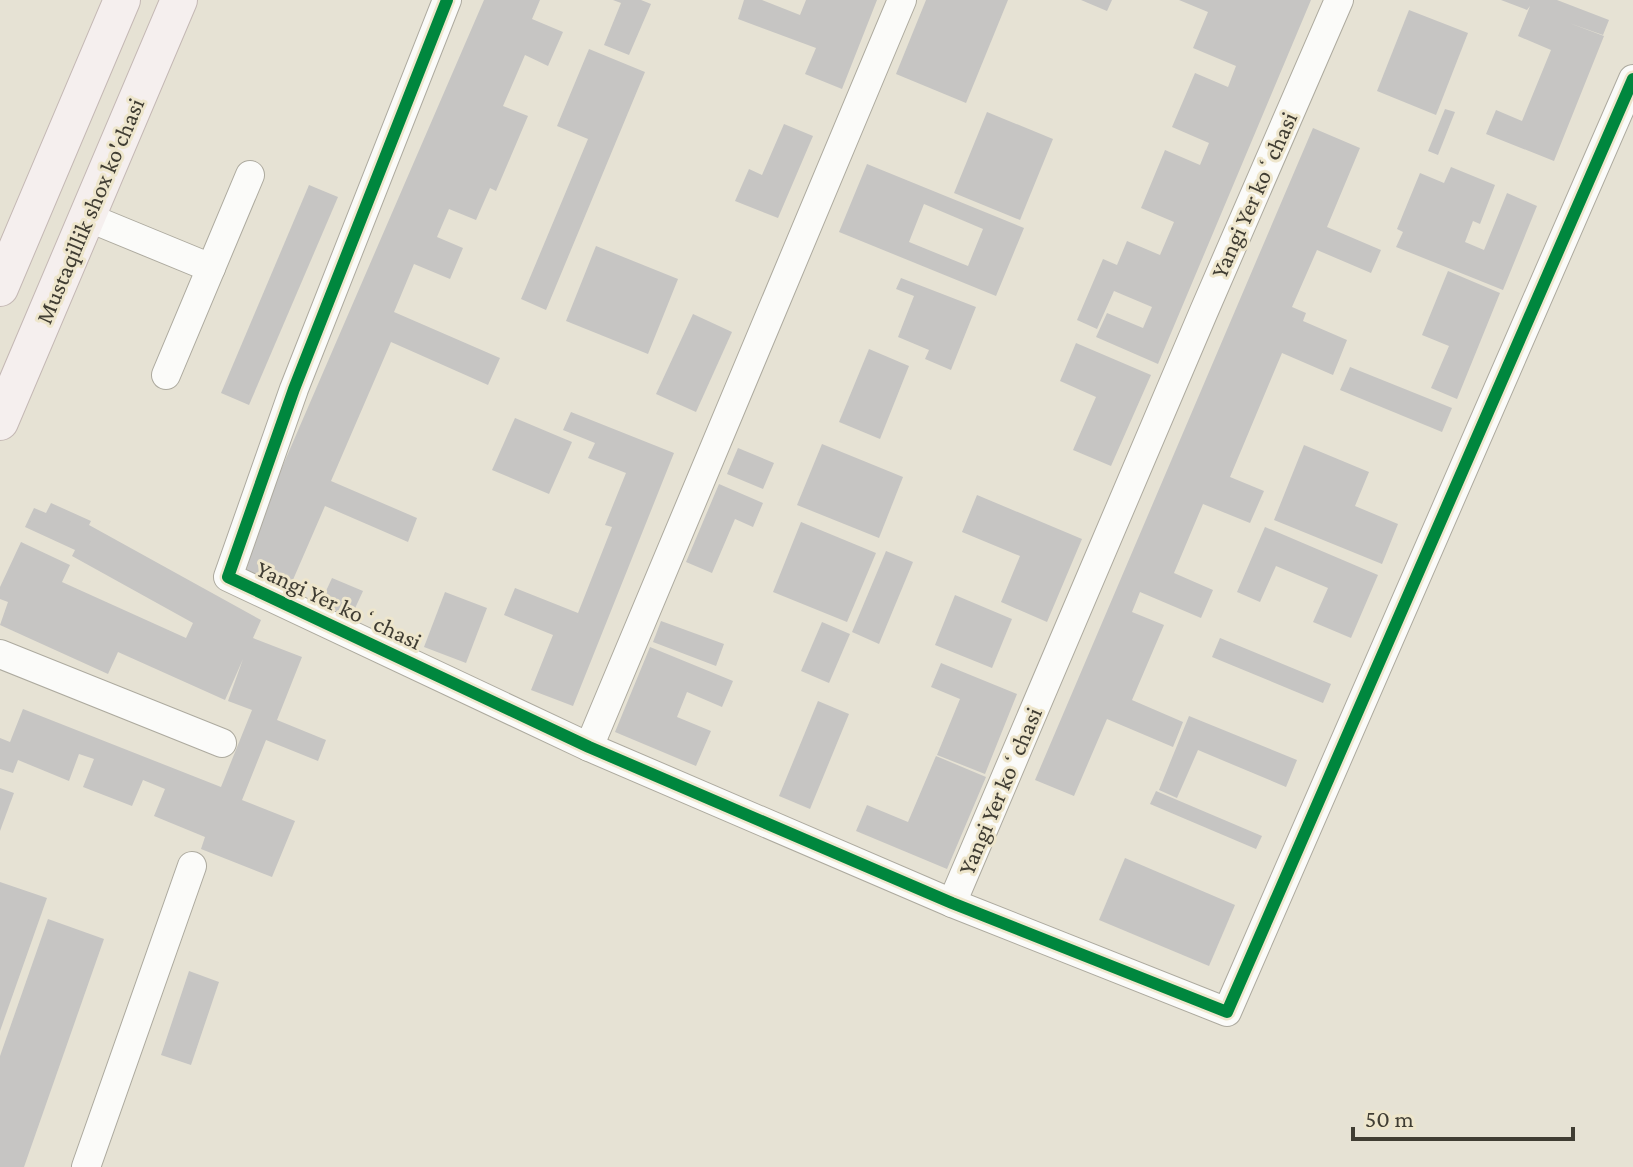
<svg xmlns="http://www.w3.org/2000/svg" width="1633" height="1167" viewBox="0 0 1633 1167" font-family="'Crimson Pro',serif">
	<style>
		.building { fill: #c6c5c3; fill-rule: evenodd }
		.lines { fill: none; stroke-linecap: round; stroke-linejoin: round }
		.minor-casing { stroke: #adaa9f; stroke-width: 30 }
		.major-casing { stroke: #c4b8b4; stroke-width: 38 }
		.minor { stroke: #fbfbf9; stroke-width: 28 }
		.major { stroke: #f5efee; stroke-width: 36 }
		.cycleway-casing { stroke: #eee6cc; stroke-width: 17 }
		.cycleway { stroke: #00873e; stroke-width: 12 }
		.labels { text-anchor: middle; stroke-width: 6; stroke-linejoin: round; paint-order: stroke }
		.street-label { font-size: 24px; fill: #403d33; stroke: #eee6cc }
	</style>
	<rect width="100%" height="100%" fill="#e6e2d4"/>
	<g class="building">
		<polygon points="484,0 540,0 532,19 563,32 548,66 525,55 503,106 528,116 496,191 490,188 476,220 449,209 437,237 463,248 450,279 414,264 394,312 500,358 488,385 391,342 331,481 417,518 408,542 325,506 289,589 239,567"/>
		<polygon points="613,0 641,0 651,4 629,55 604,45 621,3"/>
		<polygon points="744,0 762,0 800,15 806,0 877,0 842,89 805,74 816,48 738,19"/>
		<polygon points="926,0 1008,0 966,103 896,74"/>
		<polygon points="1081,0 1112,0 1107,11"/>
		<polygon points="1179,0 1311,0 1158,364 1096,337 1107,313 1143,328 1152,307 1114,291 1097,329 1077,320 1103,259 1117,265 1127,241 1160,255 1174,222 1141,208 1165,150 1200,165 1209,143 1172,127 1195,73 1228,87 1236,66 1193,48 1208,12"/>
		<polygon points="1501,0 1557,0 1609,20 1603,35 1569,23 1604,36 1554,161 1486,134 1496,110 1522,121 1551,50 1518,36 1530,6 1527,10"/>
		<polygon points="1409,10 1468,33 1436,115 1377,91"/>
		<polygon points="589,49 645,72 546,310 521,299 588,139 557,126"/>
		<polygon points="1445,109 1455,112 1438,155 1428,151"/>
		<polygon points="987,112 1053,139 1020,220 954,193"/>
		<polygon points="784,124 813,136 778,218 735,201 749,169 762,175"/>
		<polygon points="1313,128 1360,148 1327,227 1381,250 1371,273 1317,250 1292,307 1306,313 1303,321 1347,340 1333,375 1282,353 1230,477 1264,491 1250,523 1203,504 1174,573 1213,590 1201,618 1140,592 1132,612 1164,625 1132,700 1183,722 1173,747 1107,719 1074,796 1035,780"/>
		<path d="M867,164L1024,228L996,296L839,232ZM924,204L983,229L968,266L909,242Z"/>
		<polygon points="1451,167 1495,185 1480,224 1473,221 1465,242 1484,250 1507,193 1537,206 1503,290 1396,247 1403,232 1397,229 1420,173 1444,183"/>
		<polygon points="309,185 338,197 249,405 221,393"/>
		<polygon points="596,246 678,279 648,354 566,321"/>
		<polygon points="1448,271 1500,293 1457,399 1431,388 1449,346 1422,335"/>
		<polygon points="901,278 976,307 951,370 925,359 929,350 898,337 914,296 896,289"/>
		<polygon points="693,314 732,332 696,412 656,394"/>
		<polygon points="1076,343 1151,375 1111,466 1073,450 1096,397 1060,381"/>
		<polygon points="869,349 909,366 880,439 839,422"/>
		<polygon points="1350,367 1452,408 1442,432 1340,390"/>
		<polygon points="571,412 674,453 573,706 531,690 553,635 504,615 515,588 578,613 612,527 605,525 626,473 588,458 595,443 563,430"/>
		<polygon points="515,418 572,442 549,494 492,470"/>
		<polygon points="822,444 903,477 879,538 797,505"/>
		<polygon points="1304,445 1369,472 1355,506 1398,524 1382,564 1274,520"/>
		<polygon points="738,448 774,463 763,489 727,474"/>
		<polygon points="719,484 763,503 753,527 735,519 712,573 686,562"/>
		<polygon points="977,495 1082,539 1047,622 1001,602 1020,556 962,532"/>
		<polygon points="51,503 91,521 89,525 261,620 253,638 302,657 277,720 326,740 318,761 266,740 242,800 295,821 272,877 201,849 205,837 154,816 165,789 143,780 132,806 83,787 94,759 79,754 69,781 18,760 13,773 0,769 0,738 10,742 23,709 221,787 252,710 228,701 243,659 225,700 118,652 108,674 0,625 8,602 0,599 0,587 21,542 70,565 62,582 186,638 193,623 72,556 75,550 25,527 34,508 46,513"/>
		<polygon points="801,522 876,553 847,622 773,592"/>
		<polygon points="1265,527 1378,575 1351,638 1313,622 1328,588 1276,566 1260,602 1237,592"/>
		<polygon points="886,551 913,562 879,644 852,632"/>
		<polygon points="332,578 363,591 351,617 320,604"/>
		<polygon points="445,592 487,608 466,663 424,647"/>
		<polygon points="955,595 1012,619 992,668 935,645"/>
		<polygon points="661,621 724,644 716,666 653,642"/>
		<polygon points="822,622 850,634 829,683 801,671"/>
		<polygon points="1220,638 1331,684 1323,703 1212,657"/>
		<polygon points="650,647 733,681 722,707 687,692 677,717 711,731 696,766 615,732"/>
		<polygon points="941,663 1017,694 985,774 937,755 960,699 931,687"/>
		<polygon points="818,701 849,714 810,809 779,796"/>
		<polygon points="1189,716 1297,760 1286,787 1198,750 1177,798 1159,790"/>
		<polygon points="936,756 986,777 947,869 856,831 867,805 908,822"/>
		<polygon points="0,788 14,793 0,831"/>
		<polygon points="1156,791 1262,836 1256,849 1150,804"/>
		<polygon points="1125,858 1235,905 1209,966 1099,920"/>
		<polygon points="0,882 47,898 0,1031"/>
		<polygon points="48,919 104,939 24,1167 0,1167 0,1056"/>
		<polygon points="189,971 219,982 191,1065 161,1055"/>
	</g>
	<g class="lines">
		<g class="minor-casing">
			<g id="minor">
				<polyline points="447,0 294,389 228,577 589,747 952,903 1227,1012 1633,79"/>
				<polyline points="87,217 211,268"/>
				<polyline points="166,375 250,175"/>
				<polyline points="0,654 222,743"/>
				<polyline points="589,747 902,0"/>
				<polyline points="952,903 1204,311 1339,0"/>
				<polyline points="86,1167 192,866"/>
			</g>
		</g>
		<g class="major-casing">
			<g id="major">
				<polyline points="0,288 122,0"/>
				<polyline points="0,422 179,0"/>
			</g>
		</g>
		<use href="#minor" class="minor"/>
		<use href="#major" class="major"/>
		<g class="cycleway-casing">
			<polyline id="cycleway" points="447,0 294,389 228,577 589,747 952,903 1227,1012 1633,79"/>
		</g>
		<use href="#cycleway" class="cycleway"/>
	</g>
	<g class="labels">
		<g class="street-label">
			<text transform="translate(1254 195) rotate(-66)" y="8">Yangi Yer koʻchasi</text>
			<text transform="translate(90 211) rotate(-67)" y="8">Mustaqillik shox ko'chasi</text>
			<text transform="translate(339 605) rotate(25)" y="8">Yangi Yer koʻchasi</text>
			<text transform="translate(1000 791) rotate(-67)" y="8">Yangi Yer koʻchasi</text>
		</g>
	</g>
	<path d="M1353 1127v12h220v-12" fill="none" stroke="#403d33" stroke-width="4"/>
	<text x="1365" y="1127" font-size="24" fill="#403d33" stroke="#eee6cc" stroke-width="6" paint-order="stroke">50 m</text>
</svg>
